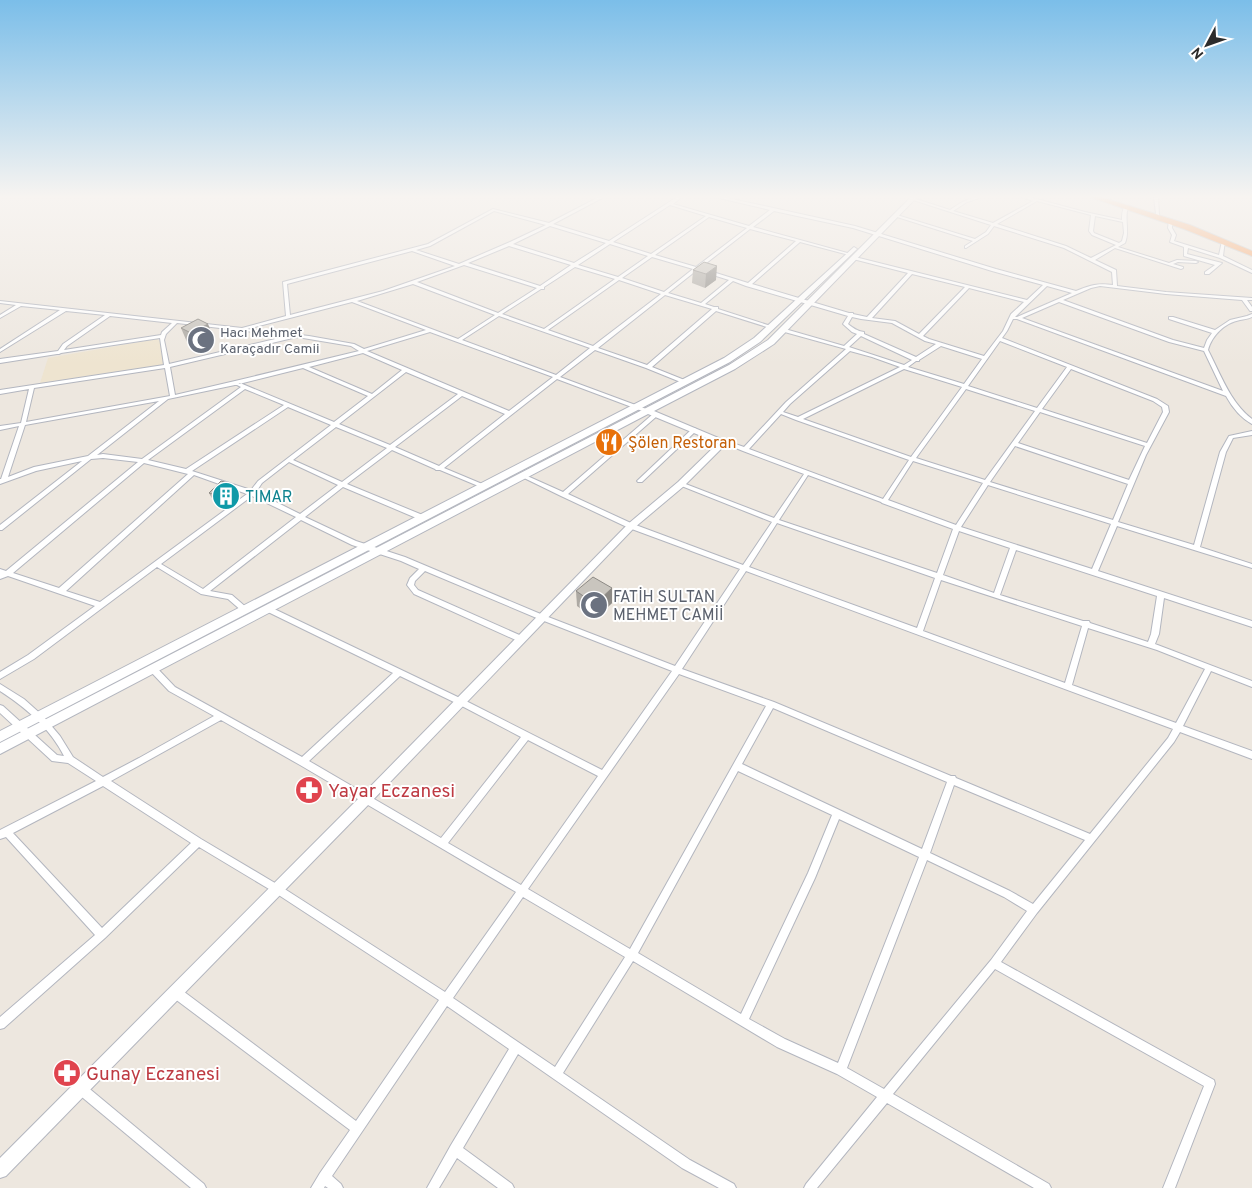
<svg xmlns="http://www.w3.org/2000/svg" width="1252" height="1188" viewBox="0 0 1252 1188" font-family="Overpass,sans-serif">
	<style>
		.education { fill: #eee4d0 }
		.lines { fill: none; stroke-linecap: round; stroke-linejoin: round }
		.street-casing { stroke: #b3b6bf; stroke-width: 2 }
		.secondary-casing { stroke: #b3b6bf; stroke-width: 2 }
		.highway-casing { stroke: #c8c8c8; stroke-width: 2 }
		.street { fill: #fff; fill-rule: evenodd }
		.secondary { fill: #fff; fill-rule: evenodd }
		.highway { fill: #f8a060; fill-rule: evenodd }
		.wall { fill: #ada9a3 }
		.shaded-wall { fill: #8d8a85 }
		.building { fill: #c9c5be; stroke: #8d8a85 }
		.labels { text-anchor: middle; stroke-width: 4; stroke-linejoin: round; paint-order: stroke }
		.far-worship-label { font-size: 14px; fill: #5b616d; stroke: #fff; text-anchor: start }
		.food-label { font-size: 16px; fill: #c56008; stroke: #fff; text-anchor: start }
		.culture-label { font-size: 16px; fill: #0d838f; stroke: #fff; text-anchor: start }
		.worship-label { font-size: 16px; fill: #5b616d; stroke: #fff; text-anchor: start }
		.near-health-label { font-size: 19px; fill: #be3a42; stroke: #fff; text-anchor: start }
	</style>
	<rect width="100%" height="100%" fill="#ede7df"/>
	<polygon class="education" points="157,339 160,341 165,362 161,365 40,383 48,358"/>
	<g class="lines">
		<g class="street-casing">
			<g id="street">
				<path d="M599,197H604L553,224L609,241L677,197H682L673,204L749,226L770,210L715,197H723L855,226L996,269L1076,291C1091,285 1097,283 1113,285L1112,272L1064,248L994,226L988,234L966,248H965V246L973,241L894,216L897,215L975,239L986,232L991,225L910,199L913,198L950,210C960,203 969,197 982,197L967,202L953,211L993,223L1033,201L1022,197H1029L1085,212L1122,220C1122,215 1122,208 1126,206L1128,207C1124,219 1130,231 1125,243L1118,247L1169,263L1177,260L1196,261L1198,262L1196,263L1178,262L1173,264L1183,267V268L1181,269L1115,248L1095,260L1116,270L1117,286L1166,292L1252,298V300H1247L1252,307V311H1250L1242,300L1166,294L1100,286L1091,288L1063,300L1173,340L1204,348L1207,340L1212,333L1169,319V317H1173L1215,330L1230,320L1247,316L1252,314V317C1248,319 1244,319 1240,320C1225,323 1212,335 1208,350C1221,375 1230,402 1252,419V424C1241,418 1232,407 1226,396L1017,319H1013L1007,331L1002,338L1157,399L1168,406L1169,412L1146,455L1118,522L1194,545L1220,452L1229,436L1252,431V435L1233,438L1226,452L1200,547L1252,564V568L1117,526L1098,571L1252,621V627L1164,598L1159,634L1155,644L1252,681V687L1211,671L1183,726L1252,751V759L1180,732L1174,742L1037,913L1001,962L1214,1080L1215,1084L1175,1188H1163L1204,1086L995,969L893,1094L1049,1184L1051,1188H1034L887,1103L817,1188H804L806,1184L877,1097L837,1074L777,1047L633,961L563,1073L690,1160L734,1184L736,1188H719L682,1168L518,1054L463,1148L512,1184L514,1188H498L457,1158L439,1188H427L451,1145L509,1049L447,1006L332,1176L341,1184L343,1188H328L325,1186L324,1188H311L320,1173L350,1130L171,996L170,992L171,988L175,987L179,988L356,1121L439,1000L274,892L199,847L105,938L4,1028L0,1029V1017L95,935L6,837L0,839V830L96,781L68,763L52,761L0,713V705L3,706L57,755L64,756C50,728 25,707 0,691V684L24,699L43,716L60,736L73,757L103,777L139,758L214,716L169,691L150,671L149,669L150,667L153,666L156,667L175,687L302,757L393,673L266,611L265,609L266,607L268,606L464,700L602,770L672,671L539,619L425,571L415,581L414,585L418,590L524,637L525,639L524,641H518L414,594L407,585L410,578L419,569L401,561L352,545L301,520L210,591L232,595L247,608L248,610L247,612H243L228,599L201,594L157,567L34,659L0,679V672L28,655L95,606L8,576L0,579V569L6,571L138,462L103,458L91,459L2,530H0V525L82,461L36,471L0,484V479H1L19,426L0,430V426L21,423L29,389L0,394V390L164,365L160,338L61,353L59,354H57L0,363V359L58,351L63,344L105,315L66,311L0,352V349L60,310L21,306L0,318V315L16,305L0,303V301L242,328L286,316L283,282L428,244L493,209L549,223ZM1037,201L1091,215L1089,231L1092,235L1116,245L1091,258L1066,246L997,224ZM670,205L706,216L651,254L613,242ZM494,211L546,225L510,242L459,264L416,250L430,246ZM774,211L853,228L992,271L1043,285L1027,300L855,257H853V259L908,273L867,317L853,314V313H849L752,284L800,242L849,255L851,254L753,227ZM1095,216L1123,222L1124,233L1122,241L1119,243L1094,233L1093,231ZM709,217L747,228L696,267L655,255ZM550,226L606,243L574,263L513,244ZM750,229L796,241L748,283L700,268ZM610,244L648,256L618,277L578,265ZM509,246L571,265L540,286L468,263ZM412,251L455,266L383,291L290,315L287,284ZM652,257L693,269L664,292L622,278ZM464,265L537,288L498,313L417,282ZM575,267L615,279L544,329L502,314L541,289H544V287ZM697,270L729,280L701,303L668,293ZM912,274L965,287L919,334L895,321L872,318ZM619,280L661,294L593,346L548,330ZM733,281L746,286L848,316L843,324L852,332L857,334L844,346L785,329H781V331L846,349L786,402L744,447L724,440L721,442L743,451L804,474L774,518L683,483H679L678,484L679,485L772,522L743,565L633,524L568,494L657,416V414H653L563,492L525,475H521L520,476L561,496L629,528L740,569L675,666L543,615L405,557L356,541L305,517L343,487L421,520H425L426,518L425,516L347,484L392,450L435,469L436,470H440L483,488H487L488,487L487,486L444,468L557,379L645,412H649V410L560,377L595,350L646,368L683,383H687V381L652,367L716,311L770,328L774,327L718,309V307H714L705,304ZM413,284L495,315L458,339L357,301ZM1047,286L1072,293L1017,317H1015ZM969,288L1024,302L1011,314L1003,331L984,356L929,339L923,336ZM665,295L712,309L647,365L598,348ZM352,302L426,330L364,349L354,344L309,336L247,329ZM1059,302L1169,342L1204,351L1223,391L1022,318ZM110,316L172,323L162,332L161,335L64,350L67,346ZM499,316L590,348L556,375L462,340ZM852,317L861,319L892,323L925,341L936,344L916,357L864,334V332C857,331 853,328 848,324ZM177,323L288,336L169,364L164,340L166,334ZM430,332L553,377L509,411L367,351ZM861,336L912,360L904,365L849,347ZM297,337L351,346L359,351L235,381L175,395L170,367ZM1000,341L1067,367L1037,408L968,386ZM941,346L982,359L964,384L908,367L916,361H919V360ZM850,351L872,357L900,367L798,417L783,412L790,404ZM363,353L402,370L372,394L309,367ZM165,368L170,396L26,422L34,388ZM303,368L368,396L334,422L240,383L237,385L241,387L142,459L103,454L97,455L168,399L235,385ZM904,369L962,387L911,457L803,419ZM1071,369L1153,401L1162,407L1163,412L1147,443L1042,409ZM406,372L458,394L390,445L339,424ZM245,389L284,405L186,469L148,460ZM966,389L1035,411L985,480L916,458ZM462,396L505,414L439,466L395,447ZM159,401L88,456L34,467L8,477L25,425ZM288,407L331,425L258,481L251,490L192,471ZM1040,412L1145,446L1129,480L1018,443ZM781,414L796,420L909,460L883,499L749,449ZM336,427L387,448L342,482L293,460ZM1015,446L1128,484L1113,520L990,482ZM913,461L983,483L956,525L888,500ZM289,462L338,485L300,514L256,492L262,483ZM144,463L188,474L59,588L13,573ZM194,475L247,494L100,602L66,591ZM808,475L881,502L882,503L953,529L937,573L779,520ZM988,485L1111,524L1092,569L961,527ZM252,496L296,517L203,589L161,564ZM777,523L935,578L917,628L749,567ZM959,531L1010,548L994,593L943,575ZM1016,550L1157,596L1151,634L1148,642L1090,623L1089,621H1083L1000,595ZM746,571L1173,729L1168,738L1090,834L956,778L955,776H951L774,702L682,669ZM941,580L1082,626L1065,683L923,631ZM1088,628L1157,650L1205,669L1176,723L1072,685ZM679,674L766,706L630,949L528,889ZM400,676L458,704L521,737L441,838L309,761ZM773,708L947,782L922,849L742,764ZM221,720L300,765L516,892L445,992L280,886L201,839L111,781ZM528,740L598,776L521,885L448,843ZM738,771L832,815L808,873L741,1014L638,953ZM954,785L1085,840L1033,904L1010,891L930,853ZM103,786L191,843L102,928L13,833ZM839,819L919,857L838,1063L785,1039L749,1019L815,878ZM927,860L1004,897L1027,911L991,960L884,1089L847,1068ZM523,897L625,957L555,1067L453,998Z"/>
				<polygon points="1154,197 1158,197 1159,215 1156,214"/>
				<polygon points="1169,220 1172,221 1172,228 1176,235 1174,241 1219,255 1222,241 1225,240 1223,256 1252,270 1252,273 1220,258 1188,248 1187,254 1222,263 1209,274 1205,274 1205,272 1215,265 1184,256 1184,247 1170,242 1172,235 1168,228"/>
				<polygon points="694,428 696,429 696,431 642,482 638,482 637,481 638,480 692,429"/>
				<polygon points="81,1084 85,1085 204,1184 206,1188 191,1188 77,1093 76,1089 77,1085"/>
			</g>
		</g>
		<g class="secondary-casing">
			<g id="secondary">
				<polygon points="911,197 917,197 774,344 735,369 654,411 728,442 684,486 634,528 370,803 6,1176 0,1178 0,1158 362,795 628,524 678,482 718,443 648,414 0,754 0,743 729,365 768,340"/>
				<polygon points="854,247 857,249 856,250 760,342 730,362 0,742 0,731 724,358 754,338"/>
			</g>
		</g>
		<g class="highway-casing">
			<polygon id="highway" points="1090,197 1101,197 1190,225 1252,251 1252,256 1184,229"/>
		</g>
		<use href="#street" class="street"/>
		<use href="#secondary" class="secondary"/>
		<use href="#highway" class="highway"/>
	</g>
	<g class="wall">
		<polygon points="704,262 716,280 705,288 692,283 693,270"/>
		<polygon points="181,328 214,338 197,347 187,342"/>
		<polygon points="209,493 238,493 226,504 213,500"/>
		<polygon points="612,588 612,603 595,619 577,606 576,591"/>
	</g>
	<g class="shaded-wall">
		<polygon points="717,266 716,280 705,288 706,274"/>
		<polygon points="208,324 214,338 197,347 191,333"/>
		<polygon points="235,485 238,493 226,504 222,496"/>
		<polygon points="612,588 612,603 595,619 595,604"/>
	</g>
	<g class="building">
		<polygon points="704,262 717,266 706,274 693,270"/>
		<polygon points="198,319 208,324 191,333 181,328"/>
		<polygon points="221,481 235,485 222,496 209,493"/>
		<polygon points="593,577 612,588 595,604 576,591"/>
	</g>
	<linearGradient id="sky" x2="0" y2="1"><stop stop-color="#7bbee9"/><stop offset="0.54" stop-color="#f7f4f1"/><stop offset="1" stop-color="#f7f4f1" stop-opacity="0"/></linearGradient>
	<rect width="1252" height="364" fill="url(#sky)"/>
	<defs>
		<g id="mosque-disc" transform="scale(1.4375)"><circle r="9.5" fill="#6b7280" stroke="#fff"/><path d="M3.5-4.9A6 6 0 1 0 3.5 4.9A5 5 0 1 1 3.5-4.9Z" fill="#fff"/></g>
		<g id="restaurant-disc" transform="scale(1.4375)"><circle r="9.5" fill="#e8710a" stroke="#fff"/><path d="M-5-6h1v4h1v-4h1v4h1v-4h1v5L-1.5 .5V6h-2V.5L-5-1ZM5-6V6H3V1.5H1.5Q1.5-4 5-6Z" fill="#fff"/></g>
		<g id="building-disc" transform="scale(1.4375)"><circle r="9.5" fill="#0f9aa8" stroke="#fff"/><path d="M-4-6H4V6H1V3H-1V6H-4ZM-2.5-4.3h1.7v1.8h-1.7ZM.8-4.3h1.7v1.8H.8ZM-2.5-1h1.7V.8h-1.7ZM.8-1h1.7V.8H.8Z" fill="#fff"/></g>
		<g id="pharmacy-disc" transform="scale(1.4375)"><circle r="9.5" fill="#e0444e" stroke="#fff"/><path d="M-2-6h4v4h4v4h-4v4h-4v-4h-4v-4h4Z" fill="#fff"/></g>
	</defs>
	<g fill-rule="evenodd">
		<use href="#mosque-disc" x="201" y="340"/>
		<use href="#restaurant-disc" x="609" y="442"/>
		<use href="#building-disc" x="226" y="496"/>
		<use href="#mosque-disc" x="594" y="605"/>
		<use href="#pharmacy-disc" x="309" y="790"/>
		<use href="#pharmacy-disc" x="67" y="1073"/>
	</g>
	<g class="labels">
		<g class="far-worship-label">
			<text x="220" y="337">Hacı Mehmet<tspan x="220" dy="16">Karaçadır Camii</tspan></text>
		</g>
		<g class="food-label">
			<text x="628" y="448">Şölen Restoran</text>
		</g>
		<g class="culture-label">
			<text x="245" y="502">TIMAR</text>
		</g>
		<g class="worship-label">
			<text x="613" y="602">FATİH SULTAN<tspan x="613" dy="18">MEHMET CAMİİ</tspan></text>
		</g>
		<g class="near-health-label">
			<text x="328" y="797">Yayar Eczanesi</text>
			<text x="86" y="1080">Gunay Eczanesi</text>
		</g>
	</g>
	<g transform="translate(1207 45) rotate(229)" stroke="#ffffff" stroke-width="4" paint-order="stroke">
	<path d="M0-4L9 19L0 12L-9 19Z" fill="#2c2c2c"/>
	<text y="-8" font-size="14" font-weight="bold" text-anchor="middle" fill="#2c2c2c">N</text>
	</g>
</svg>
